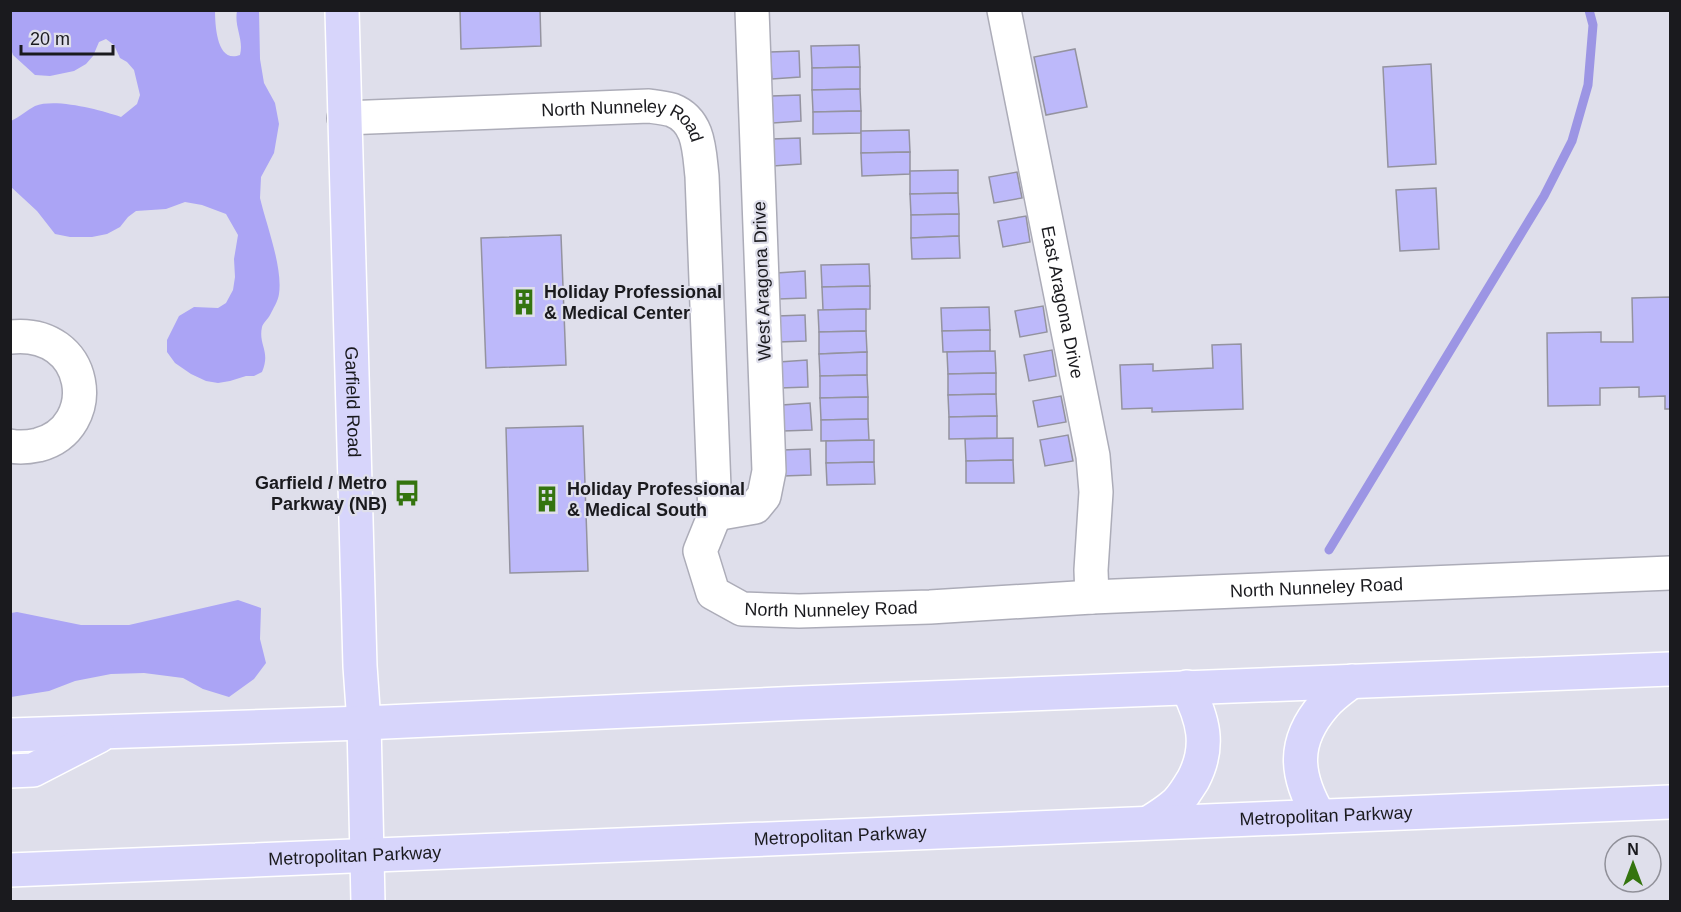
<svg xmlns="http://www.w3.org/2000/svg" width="1681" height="912" viewBox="0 0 1681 912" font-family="Helvetica,sans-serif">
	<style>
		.forest { fill: #aba4f5 }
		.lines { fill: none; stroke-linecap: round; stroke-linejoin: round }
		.stream { stroke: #9c95e4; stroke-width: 9 }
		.building { fill: #bdb9fa; stroke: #94939f; stroke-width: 1.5 }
		.minor-casing { stroke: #acacb8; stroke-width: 36 }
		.major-casing { stroke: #fff; stroke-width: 36 }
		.minor { stroke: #fff; stroke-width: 33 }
		.major { stroke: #d7d5fb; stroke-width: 33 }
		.labels { text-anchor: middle; stroke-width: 4.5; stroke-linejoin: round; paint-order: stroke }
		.street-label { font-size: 18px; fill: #1a1a1e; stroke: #dfdfeb }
		.poi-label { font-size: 18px; font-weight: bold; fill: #1a1a1e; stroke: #dfdfeb; text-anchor: start }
	</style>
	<rect width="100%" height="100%" fill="#dfdfeb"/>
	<g class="forest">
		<path d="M215,10C215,26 217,64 240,55C244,39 234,27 237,11H259L260,59L264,83L275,103L279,124L274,153L261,177L260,198C266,224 283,267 279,294C278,301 273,309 270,315C268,319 263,323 262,327C258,345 271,351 262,372L254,376H246L230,381L218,383L206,381L191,374L175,363L167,352V340L179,316L194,307L218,308L226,303L233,290L235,277L234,259L238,235L226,214L202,205L185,202L166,209L136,211L128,217L120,227L107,234L92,237H70L55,234L37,211L10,186L11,121C20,117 27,110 35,106C56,98 100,110 121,117L137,104L140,95L134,70L127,62L120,58L114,45L106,39L99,42L93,56L86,64L74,71L50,76L35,75L13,55L11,49V11Z"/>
		<polygon points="238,600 261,608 260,639 266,663 254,679 229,697 203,689 183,678 144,673 111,674 75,681 49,691 11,697 11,613 17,612 81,625 129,625"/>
	</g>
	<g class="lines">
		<polyline class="stream" points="1329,550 1544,196 1572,141 1588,85 1593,25 1589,10"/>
	</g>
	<g class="building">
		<polygon points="460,10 540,10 541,46 461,49"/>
		<polygon points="859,45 860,67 812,68 811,46"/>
		<polygon points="1075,49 1087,107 1046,115 1034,57"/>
		<polygon points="799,51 800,77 772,79 770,52"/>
		<polygon points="1431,64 1436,164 1388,167 1383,67"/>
		<polygon points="860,67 860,89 812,90 812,68"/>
		<polygon points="860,89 861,111 813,112 812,90"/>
		<polygon points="800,95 801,121 773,123 772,96"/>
		<polygon points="861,111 861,133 813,134 813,112"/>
		<polygon points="909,130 910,152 861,153 861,131"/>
		<polygon points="800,138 801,164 773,166 772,139"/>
		<polygon points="910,152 910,174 862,176 861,153"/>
		<polygon points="958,170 958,193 910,194 910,171"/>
		<polygon points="1017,172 1022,198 994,203 989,177"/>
		<polygon points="1436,188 1439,249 1400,251 1396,190"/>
		<polygon points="958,193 959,214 911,215 910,194"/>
		<polygon points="959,214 959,236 911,238 911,215"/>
		<polygon points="1026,216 1030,242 1003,247 998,221"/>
		<polygon points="561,235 566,365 486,368 481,238"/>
		<polygon points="959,236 960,258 912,259 911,238"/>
		<polygon points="869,264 870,286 822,287 821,265"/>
		<polygon points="805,271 806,298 778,299 777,273"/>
		<polygon points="870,286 870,309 823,310 822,287"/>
		<polygon points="1670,297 1670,409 1665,409 1665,396 1639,397 1639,387 1600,388 1600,405 1548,406 1547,333 1601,332 1601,342 1633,342 1632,298"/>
		<polygon points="1043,306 1047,332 1020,337 1015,311"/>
		<polygon points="989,307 990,330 942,331 941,308"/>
		<polygon points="866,309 866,331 819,332 818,310"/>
		<polygon points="805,315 806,341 778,342 777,316"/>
		<polygon points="990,330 990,351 943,352 942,331"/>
		<polygon points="866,331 867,352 819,354 819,332"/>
		<polygon points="1241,344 1243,409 1152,412 1152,408 1122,409 1120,365 1153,364 1153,371 1213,368 1212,345"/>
		<polygon points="1052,350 1056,376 1029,381 1024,355"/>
		<polygon points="995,351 996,373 948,374 947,352"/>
		<polygon points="867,352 867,375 820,376 819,354"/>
		<polygon points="807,360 808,387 780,388 779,362"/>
		<polygon points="996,373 996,394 948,395 948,374"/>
		<polygon points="867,375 868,397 820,398 820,376"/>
		<polygon points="996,394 997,416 949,417 948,395"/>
		<polygon points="1061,396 1066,422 1038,427 1033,401"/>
		<polygon points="868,397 868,419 821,420 820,398"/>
		<polygon points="810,403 812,430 783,431 782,405"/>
		<polygon points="997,416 997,438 949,439 949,417"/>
		<polygon points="868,419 869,440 821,441 821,420"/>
		<polygon points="583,426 588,571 510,573 506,428"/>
		<polygon points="1068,435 1073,461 1045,466 1040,440"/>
		<polygon points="1013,438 1013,460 966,461 965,439"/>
		<polygon points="874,440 874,462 826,463 826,441"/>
		<polygon points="810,449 811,475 783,476 782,450"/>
		<polygon points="1013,460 1014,483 966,483 966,461"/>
		<polygon points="874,462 875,484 827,485 826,463"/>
	</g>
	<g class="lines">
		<g class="minor-casing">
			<g id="minor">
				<path id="s1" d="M1004,10L1093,456L1096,492L1091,570L1092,597"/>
				<path id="s2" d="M344,118L649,106C656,107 665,108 672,110C700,121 699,151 702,176L715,514L700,551L713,593L742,609L799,611L930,607L1092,597L1670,573"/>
				<path d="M10,337C90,328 103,428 38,445C29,447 19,448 10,446"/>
				<polyline points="715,514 755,507 764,496 769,471 752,10"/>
			</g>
		</g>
		<g class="major-casing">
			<g id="major">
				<path id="s3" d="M342,10L360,666L364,723L368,902"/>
				<polyline points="10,735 364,723 800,703 1670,669"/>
				<polyline points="10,771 33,770 99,736"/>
				<path d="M1319,816C1295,775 1292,742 1324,705C1331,696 1343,688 1352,681"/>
				<path d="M1150,822C1158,817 1166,812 1173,806C1182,799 1187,789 1193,780C1211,746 1203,719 1187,687"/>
				<path id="s4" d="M10,870C564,847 1117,824 1670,802"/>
			</g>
		</g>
		<use href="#minor" class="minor"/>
		<use href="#major" class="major"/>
	</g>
	<defs>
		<g id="building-bare" transform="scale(2.07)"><path d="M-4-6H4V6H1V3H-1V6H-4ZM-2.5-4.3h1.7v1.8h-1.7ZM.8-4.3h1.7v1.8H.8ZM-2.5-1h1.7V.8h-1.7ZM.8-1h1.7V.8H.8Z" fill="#34740e" stroke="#dfdfeb" stroke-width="2.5" paint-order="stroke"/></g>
		<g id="bus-bare" transform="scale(2.07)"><path d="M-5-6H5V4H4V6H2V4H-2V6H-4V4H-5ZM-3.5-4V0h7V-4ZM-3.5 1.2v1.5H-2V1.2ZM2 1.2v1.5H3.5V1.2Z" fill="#34740e" stroke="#dfdfeb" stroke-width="2.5" paint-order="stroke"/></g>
	</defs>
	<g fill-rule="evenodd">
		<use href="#building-bare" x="524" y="302"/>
		<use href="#bus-bare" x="407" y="493"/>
		<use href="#building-bare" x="547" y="499"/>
	</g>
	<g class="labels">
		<g class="street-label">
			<text dy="6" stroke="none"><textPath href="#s2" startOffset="284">North Nunneley Road</textPath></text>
			<text transform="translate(762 281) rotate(-92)" y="6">West Aragona Drive</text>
			<text dy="6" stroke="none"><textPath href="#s1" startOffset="298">East Aragona Drive</textPath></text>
			<text dy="6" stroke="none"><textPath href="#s3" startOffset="392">Garfield Road</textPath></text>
			<text dy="6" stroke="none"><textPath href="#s2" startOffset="1436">North Nunneley Road</textPath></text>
			<text dy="6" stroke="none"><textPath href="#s2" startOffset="950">North Nunneley Road</textPath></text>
			<text dy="6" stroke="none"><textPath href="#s4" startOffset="1317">Metropolitan Parkway</textPath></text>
			<text dy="6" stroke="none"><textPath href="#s4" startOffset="831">Metropolitan Parkway</textPath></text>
			<text dy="6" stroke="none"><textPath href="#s4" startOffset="345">Metropolitan Parkway</textPath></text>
		</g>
		<g class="poi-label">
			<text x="544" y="298">Holiday Professional<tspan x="544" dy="21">&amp; Medical Center</tspan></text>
			<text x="387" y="489" text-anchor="end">Garfield / Metro<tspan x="387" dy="21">Parkway (NB)</tspan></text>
			<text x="567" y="495">Holiday Professional<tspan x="567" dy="21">&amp; Medical South</tspan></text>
		</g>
	</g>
	<rect width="1681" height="912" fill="none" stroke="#1a1a1e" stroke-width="24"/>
	<g transform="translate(1633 864)"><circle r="28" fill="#dfdfeb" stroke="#909099" stroke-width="1.5"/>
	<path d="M0-4.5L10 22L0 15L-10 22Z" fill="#34740e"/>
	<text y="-9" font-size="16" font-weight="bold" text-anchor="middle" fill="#1a1a1e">N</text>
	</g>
	<path d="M21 45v9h92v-9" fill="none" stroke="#1a1a1e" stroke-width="3"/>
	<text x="30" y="45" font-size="18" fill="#1a1a1e" stroke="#dfdfeb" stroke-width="4.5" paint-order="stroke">20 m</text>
</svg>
